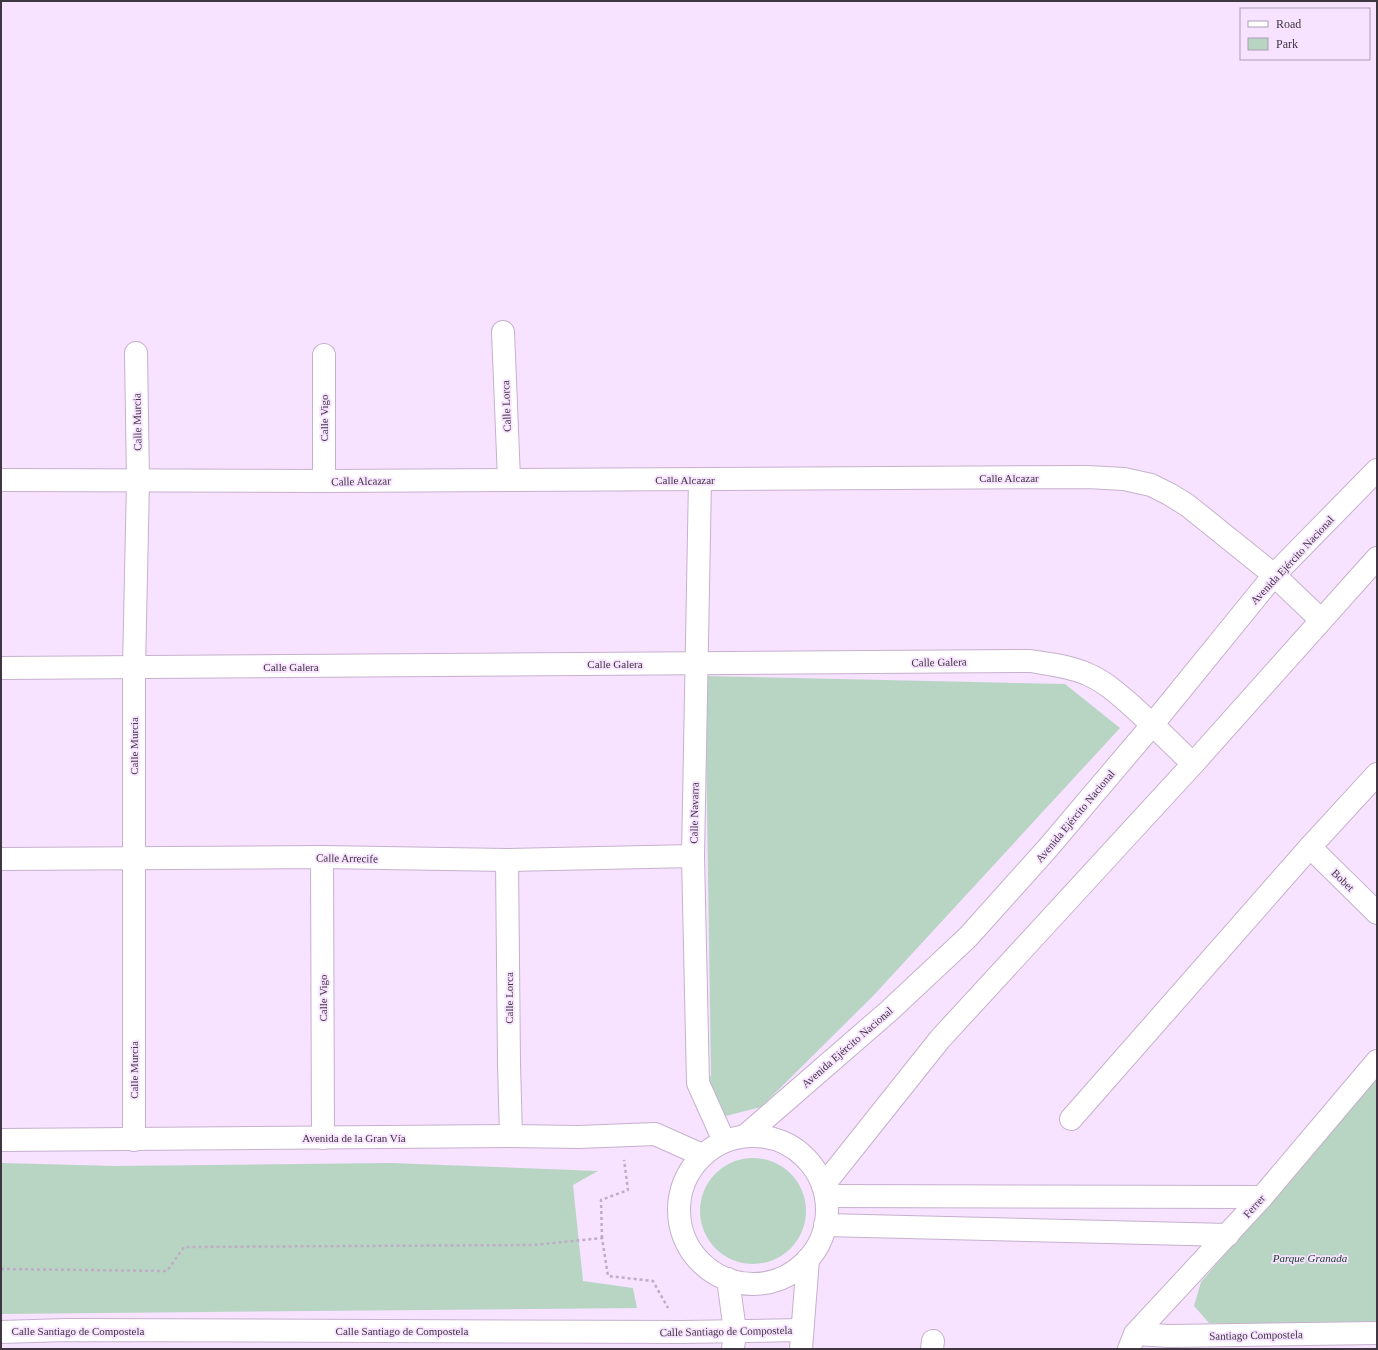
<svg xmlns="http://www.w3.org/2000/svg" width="1378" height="1350" viewBox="0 0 1378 1350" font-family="Georgia,serif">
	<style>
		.green { fill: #b8d5c4 }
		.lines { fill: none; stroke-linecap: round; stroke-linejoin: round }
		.minor-casing { stroke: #c6b1cd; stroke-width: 24 }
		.path { stroke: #beadc4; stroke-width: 2.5; stroke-dasharray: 3 3; stroke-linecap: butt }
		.minor { stroke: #fff; stroke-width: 22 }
		.labels { text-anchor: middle; stroke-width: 3.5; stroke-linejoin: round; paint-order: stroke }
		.street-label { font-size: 11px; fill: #3f3641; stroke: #f7e2ff }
		.park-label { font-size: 11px; font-style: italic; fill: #133b29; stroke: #f7e2ff }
	</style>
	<rect width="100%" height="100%" fill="#f7e2ff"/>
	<g class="green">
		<polygon points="705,676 1065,684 1120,728 873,996 761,1107 718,1118 701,1102 711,1075"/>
		<polygon points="1377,1075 1377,1328 1209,1323 1194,1306 1201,1282"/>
		<circle cx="753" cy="1211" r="53"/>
		<polygon points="1,1163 115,1166 391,1163 598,1171 573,1185 583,1281 633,1288 637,1308 1,1314"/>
	</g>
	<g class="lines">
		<g class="minor-casing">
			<g id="minor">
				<polyline points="503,332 509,479"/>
				<polyline points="1,480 324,481 1087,477 1124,479 1151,485 1169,494 1187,505 1274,575 1321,620"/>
				<polyline points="700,480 693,856 698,1083 724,1141"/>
				<polyline points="324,481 324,355"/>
				<path d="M1,668L1030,661C1049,664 1069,666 1087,674C1104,681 1117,693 1131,705C1152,724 1173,744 1193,764"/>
				<polyline points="1310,847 1377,913"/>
				<polyline points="322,857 323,1138"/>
				<polyline points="1,859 322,857 507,860 693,856"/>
				<polyline points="507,860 509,1064 511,1136"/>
				<polyline points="1071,1119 1310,847 1377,774"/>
				<polyline points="745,1136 889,1011 968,937 1047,849 1153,724 1274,575 1377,470"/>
				<circle cx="753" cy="1210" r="74"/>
				<polyline points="1,1140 511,1136 579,1137 655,1134 702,1155"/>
				<polyline points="134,1140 134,668 138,481 136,353"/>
				<polyline points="823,1186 940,1039 1193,764 1377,558"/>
				<polyline points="826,1196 1262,1197"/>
				<polyline points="825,1225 1228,1235"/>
				<polyline points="728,1279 735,1331 733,1349"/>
				<polyline points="1,1332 67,1330 682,1332 802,1330"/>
				<polyline points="1135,1334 1169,1336 1377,1333"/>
				<polyline points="801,1349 808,1259"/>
				<polyline points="932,1349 933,1341"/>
				<polyline points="1129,1349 1135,1334 1262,1197 1377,1061"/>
			</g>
		</g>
		<g class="path">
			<polyline points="602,1238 601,1200 628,1190 624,1160"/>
			<polyline points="1,1269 167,1271 184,1247 533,1245 602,1238 608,1276 653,1281 668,1308"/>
		</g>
		<use href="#minor" class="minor"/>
	</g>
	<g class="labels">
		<g class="street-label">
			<text transform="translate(506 406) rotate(-92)" y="4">Calle Lorca</text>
			<text transform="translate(324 418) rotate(-90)" y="4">Calle Vigo</text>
			<text transform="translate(137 422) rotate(-91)" y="4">Calle Murcia</text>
			<text x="1009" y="482">Calle Alcazar</text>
			<text x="685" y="484">Calle Alcazar</text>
			<text transform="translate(361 481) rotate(-1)" y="4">Calle Alcazar</text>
			<text transform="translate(1292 560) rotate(-47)" y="4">Avenida Ejército Nacional</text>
			<text transform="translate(939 662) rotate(-1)" y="4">Calle Galera</text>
			<text x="615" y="668">Calle Galera</text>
			<text x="291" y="671">Calle Galera</text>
			<text transform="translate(134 746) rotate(-90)" y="4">Calle Murcia</text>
			<text transform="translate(694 813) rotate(-89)" y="4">Calle Navarra</text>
			<text transform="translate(1075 816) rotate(-50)" y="4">Avenida Ejército Nacional</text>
			<text transform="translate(347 858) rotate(1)" y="4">Calle Arrecife</text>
			<text transform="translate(1343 880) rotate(44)" y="4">Bobet</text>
			<text transform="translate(323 998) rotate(-90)" y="4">Calle Vigo</text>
			<text transform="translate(509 998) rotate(-90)" y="4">Calle Lorca</text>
			<text transform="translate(847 1047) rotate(-41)" y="4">Avenida Ejército Nacional</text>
			<text transform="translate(134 1070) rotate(-90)" y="4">Calle Murcia</text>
			<text x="354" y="1142">Avenida de la Gran Vía</text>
			<text transform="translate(1254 1206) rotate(-48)" y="4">Ferrer</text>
			<text x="78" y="1335">Calle Santiago de Compostela</text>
			<text x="402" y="1335">Calle Santiago de Compostela</text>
			<text transform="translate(726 1331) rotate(-1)" y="4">Calle Santiago de Compostela</text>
			<text transform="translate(1256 1335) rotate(-1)" y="4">Santiago Compostela</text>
		</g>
		<g class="park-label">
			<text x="1310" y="1262">Parque Granada</text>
		</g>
	</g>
	<rect width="1378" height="1350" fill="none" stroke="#3f3641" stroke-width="4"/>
	<rect x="1240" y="8" width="130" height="52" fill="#f7e2ff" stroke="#ad9db3"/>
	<rect x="1248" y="21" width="20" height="6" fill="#ffffff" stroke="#ad9db3"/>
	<text x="1276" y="28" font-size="12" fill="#3f3641">Road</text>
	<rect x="1248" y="38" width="20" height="12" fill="#b8d5c4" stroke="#ad9db3"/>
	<text x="1276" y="48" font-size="12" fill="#3f3641">Park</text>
</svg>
